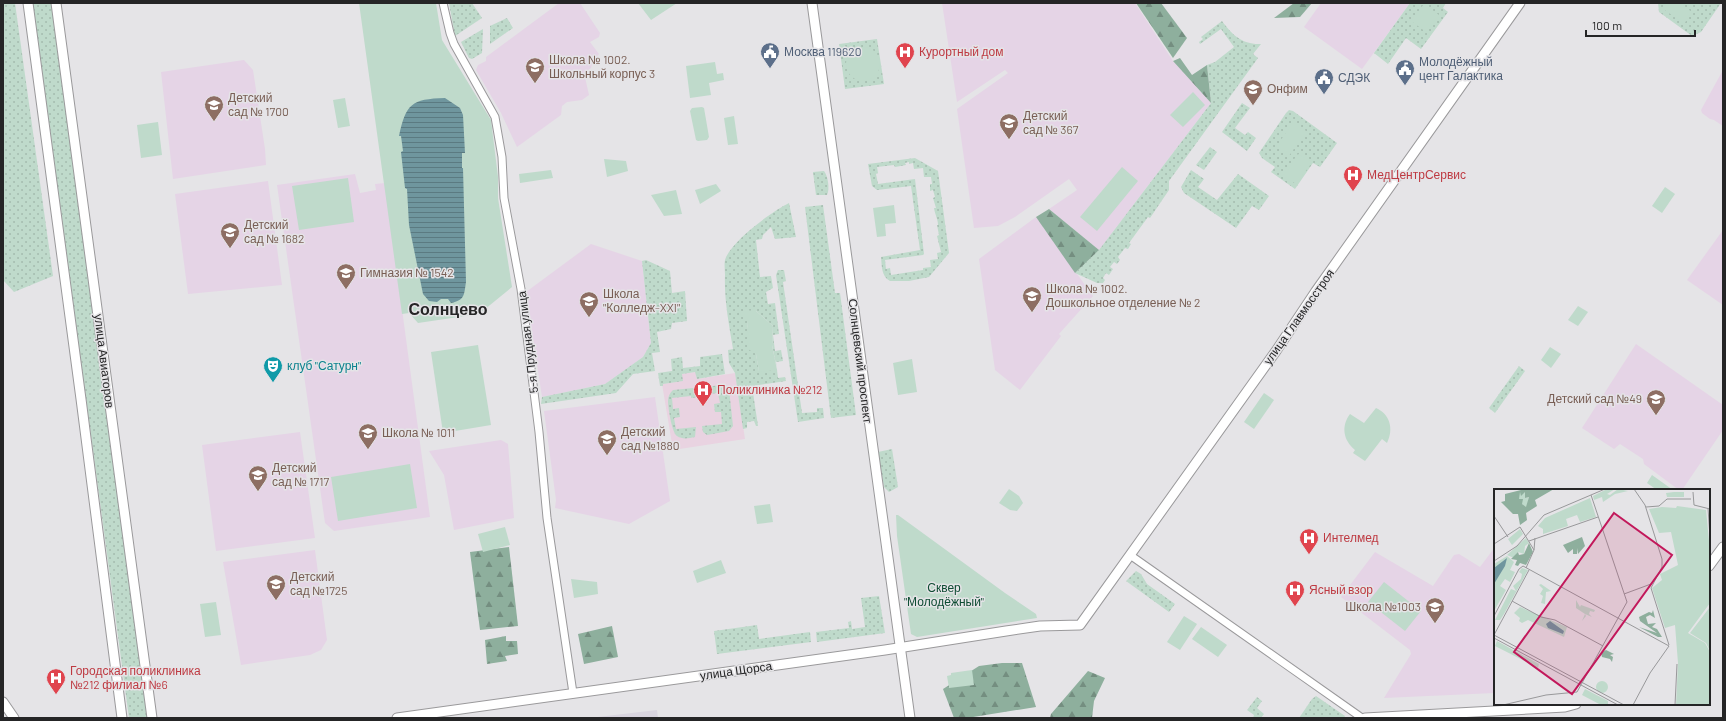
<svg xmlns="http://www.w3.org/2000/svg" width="1726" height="721" viewBox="0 0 1726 721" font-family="Barlow,sans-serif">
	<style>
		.built { fill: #d9d5df }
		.education { fill: #e5d4e6 }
		.medical { fill: #e9d3e1 }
		.grass { fill: url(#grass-dots); fill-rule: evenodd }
		.forest { fill: url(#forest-firs) }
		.park { fill: #bfdacb }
		.water { fill: url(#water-rules) }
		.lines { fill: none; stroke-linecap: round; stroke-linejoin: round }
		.street-casing { stroke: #9a999b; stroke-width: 9 }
		.secondary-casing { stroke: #9a999b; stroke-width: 11 }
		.street { stroke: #fff; stroke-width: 7 }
		.secondary { stroke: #fff; stroke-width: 9 }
		.labels { text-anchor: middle; stroke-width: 3; stroke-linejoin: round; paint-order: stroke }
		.service-label { font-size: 12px; fill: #4e5e75; stroke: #e5e4e7; text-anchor: start }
		.health-label { font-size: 12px; fill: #be3a42; stroke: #e5e4e7; text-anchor: start }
		.education-label { font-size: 12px; fill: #785e54; stroke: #e5e4e7; text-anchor: start }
		.street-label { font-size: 12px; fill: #252526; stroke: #e5e4e7 }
		.culture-label { font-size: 12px; fill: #0d838f; stroke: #e5e4e7; text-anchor: start }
		.park-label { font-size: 12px; fill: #0e4c33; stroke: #e5e4e7 }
		.district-label { font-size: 16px; font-weight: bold; fill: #252526; stroke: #e5e4e7 }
		.inset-road { fill: none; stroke: #98989a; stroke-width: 1 }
		.view { fill: #c2185b; fill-opacity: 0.15; stroke: #c2185b; stroke-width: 2 }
		.inset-edge { fill: none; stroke: #252526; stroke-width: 2 }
	</style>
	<defs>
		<pattern id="grass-dots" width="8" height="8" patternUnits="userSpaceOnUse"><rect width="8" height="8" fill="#bfdacb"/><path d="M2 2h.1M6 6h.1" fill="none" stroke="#a4bbae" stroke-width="1.8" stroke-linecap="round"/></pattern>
		<pattern id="forest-firs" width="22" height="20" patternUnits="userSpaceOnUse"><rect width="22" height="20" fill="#8eaf9d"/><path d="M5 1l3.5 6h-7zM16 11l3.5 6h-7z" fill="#748e80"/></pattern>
		<pattern id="water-rules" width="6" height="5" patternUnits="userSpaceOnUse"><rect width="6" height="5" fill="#6f969e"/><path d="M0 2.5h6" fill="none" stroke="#5b7a81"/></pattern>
	</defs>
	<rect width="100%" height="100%" fill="#e5e4e7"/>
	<polygon class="built" points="657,710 658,718 589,718"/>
	<g class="education">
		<polygon points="559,3 580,3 600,33 599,37 590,42 599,54 593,60 591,68 584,73 589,95 582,100 567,102 562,106 561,115 517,147 501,113 476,70 478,65 486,61 486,57"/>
		<polygon points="942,3 1135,3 1173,61 1211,103 1099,250 1049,209 1077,190 1069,179 1015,217 998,226 974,228 957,109 1008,73 1005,70 957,102"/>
		<polygon points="1321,3 1410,3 1362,69 1304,27"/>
		<polygon points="244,60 253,70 265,149 266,165 173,179 161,72"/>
		<polygon points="1723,70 1723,126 1714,120 1710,119 1702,113 1701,110"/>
		<polygon points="355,174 360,193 376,190 375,184 385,183 430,517 334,531 325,523 277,185"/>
		<polygon points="268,181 282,285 188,294 175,194"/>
		<polygon points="1036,217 1093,296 1059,334 1061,336 1020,390 995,370 979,259"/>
		<polygon points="1723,230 1723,305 1687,280"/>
		<polygon points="591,244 642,261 651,343 643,357 605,384 542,397 526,292"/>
		<polygon points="1636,344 1723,405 1723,430 1682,490 1679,490 1644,464 1643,459 1620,444 1614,449 1582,428"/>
		<polygon points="655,397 670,501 629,524 555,508 556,500 544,411"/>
		<polygon points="300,432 315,538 216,551 202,445"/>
		<polygon points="501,440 508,444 514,518 454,530 444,475 429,451"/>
		<polygon points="1495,547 1495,693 1384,698 1411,654 1410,650 1341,597 1375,552 1433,586 1454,555 1459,554 1480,567"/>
		<polygon points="315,550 327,640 321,650 310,655 241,665 223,562"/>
	</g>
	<polygon class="medical" points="696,372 697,379 735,373 745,439 673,450 662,384 682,381 681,374"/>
	<g class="grass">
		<polygon points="3,3 15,3 53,276 14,292 3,280"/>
		<polygon points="33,3 52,3 148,718 129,718"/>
		<polygon points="449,3 472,3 482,18 455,36"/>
		<polygon points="1410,3 1446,3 1443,8 1448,12 1421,49 1406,38 1388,64 1374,53"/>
		<polygon points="1658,3 1712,4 1721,3 1701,32 1692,36 1659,12"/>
		<polygon points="507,18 513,28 490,44 490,26"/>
		<path d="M1222,21C1232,35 1243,45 1261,44L1253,54L1258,58L1169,181V190L1150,218L1148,217L1129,243L1131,244L1128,249L1125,248L1118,257L1120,260L1117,264L1114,262L1110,267L1113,269L1109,275L1106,273L1103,278L1105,280L1103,283H1097L1075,273L1099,250L1211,103L1207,65L1215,62L1234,47L1221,29L1200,44L1199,42L1203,39L1201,37Z"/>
		<polygon points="483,29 482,53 472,59 469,58 461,42"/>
		<polygon points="877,39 884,84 845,89 839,44"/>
		<polygon points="1242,103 1250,108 1235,128 1245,135 1248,132 1256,138 1247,151 1222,132"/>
		<polygon points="1289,110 1293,111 1337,143 1320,167 1313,163 1295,189 1271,172 1275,167 1262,158 1259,153 1286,113"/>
		<polygon points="1210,147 1217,152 1204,170 1196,165"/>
		<path d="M915,158L938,171L949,253L929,277L909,281H890C881,276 882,266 881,257L920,250L911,186L877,190L872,186L868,164ZM909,162V164L913,163L914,169L923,168L924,177H931L932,184H930V191L933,190L935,197L933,198L936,208H934C935,215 938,219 938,225H937L939,235L937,236L941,252L937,253L938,259L930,260L931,267L923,268V270L891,275L890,268L886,269L885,260L923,255L924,254L915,179L878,184L876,174L878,173L877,167L894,165L895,167L906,165L905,163Z"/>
		<polygon points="1191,170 1204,179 1198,187 1217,200 1238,174 1269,196 1259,210 1252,206 1236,228 1184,193 1181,187"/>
		<path d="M824,171C828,176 830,189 827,195H816L813,172Z"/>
		<path d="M789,203L796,237L775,239L771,227L763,235L762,239L756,240L760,277L771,276L773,288L766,292L768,304L775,303L779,334L773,335L775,351L781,350L783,361L776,362L778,378L785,377L786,381L752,386L758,426H756L754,421L747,422V428L743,429L735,373L729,363L728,350L733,349C729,324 724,300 725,275C725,270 724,265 725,260C730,242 771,212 789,203ZM756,311L773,326L772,345L777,369L759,371L756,354L747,326V320Z"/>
		<polygon points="823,205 835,293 840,293 856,415 831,418 805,207"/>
		<polygon points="646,260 670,271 672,293 685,291 687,321 672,323 671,329 657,332 660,352 652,353 655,371 633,374 616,393 541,404 542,397 605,384 643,357 651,343 642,261"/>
		<polygon points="778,270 784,270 786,281 783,282 802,413 817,412 817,408 823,408 824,418 798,422 776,275"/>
		<polygon points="722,354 725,374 697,379 695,372 682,374 683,381 663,384 663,386 660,386 658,373 672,371 671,359 682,357 683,368 700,366 700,357"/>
		<polygon points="1519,366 1525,371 1495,413 1489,408"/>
		<path d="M723,385L729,389L733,426L729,431L707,435L703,432L702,426L722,424L721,412H715L714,404L720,403L718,393L700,395V397L691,398V396L672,398L673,409L679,408L680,417L674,418L676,429L696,427L695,437C689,438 683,440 677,436C672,433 668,408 668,401C668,396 670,393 673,390Z"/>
		<polygon points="892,449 898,487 889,492 884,487 878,452"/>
		<polygon points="1136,571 1141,574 1147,584 1175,604 1169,612 1126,581"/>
		<polygon points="879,596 885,633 817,642 816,632 849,628 848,622 851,621 852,629 865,627 861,598"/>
		<polygon points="757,625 759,639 810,632 811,642 717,654 714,631"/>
		<polygon points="1316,696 1345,716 1344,718 1299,718 1312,699"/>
		<polygon points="1257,697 1262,701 1257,708 1264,714 1261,718 1253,718 1254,715 1247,710"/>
	</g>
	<g class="forest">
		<polygon points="1136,3 1161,3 1187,38 1173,58"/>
		<polygon points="1294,3 1312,3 1300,17 1274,18"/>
		<polygon points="1180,58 1192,75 1207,65 1211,103 1173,61"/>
		<polygon points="1049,209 1099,250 1075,273 1036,217"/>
		<polygon points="509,547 518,626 480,630 470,552"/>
		<polygon points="612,626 618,657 584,664 578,634"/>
		<polygon points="506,636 506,641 517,641 518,654 505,656 507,661 487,664 485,640"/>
		<polygon points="1002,663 1022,663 1036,707 967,718 954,718 943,689 979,666"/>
		<polygon points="1088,671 1105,678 1094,701 1092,718 1050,718 1051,714"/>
	</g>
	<g class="park">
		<polygon points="359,3 436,3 442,40 491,120 498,177 498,198 512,287 479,314 418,323 409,313 402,314"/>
		<polygon points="638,3 677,3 651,20"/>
		<polygon points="1665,3 1679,3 1692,12 1684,24 1662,8"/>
		<polygon points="1424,4 1439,15 1426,32 1411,21"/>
		<circle cx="863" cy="64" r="17"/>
		<polygon points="715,62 717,74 723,73 724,80 709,83 711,95 690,98 686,66"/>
		<polygon points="1193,92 1205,105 1183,127 1170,115"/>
		<polygon points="345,98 350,126 338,128 333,100"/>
		<polygon points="702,107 704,108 709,137 707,140 698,141 696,140 690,111 692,108"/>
		<polygon points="734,116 738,144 728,145 724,118"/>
		<polygon points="158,122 162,155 141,158 137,125"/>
		<polygon points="1293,122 1306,131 1289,156 1276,147"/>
		<polygon points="1298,154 1310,161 1311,164 1296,184 1284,176 1283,174"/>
		<polygon points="604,159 626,161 628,171 607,177"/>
		<polygon points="1122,167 1138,181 1097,231 1080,217"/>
		<polygon points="551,170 553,178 520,183 519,174"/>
		<polygon points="348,178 354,222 299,230 292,186"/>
		<polygon points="716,184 721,191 700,204 695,190"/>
		<polygon points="1665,187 1675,194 1662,213 1652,206"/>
		<polygon points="676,190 682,214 664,216 651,195"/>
		<polygon points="894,205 896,223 885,224 886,236 877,237 873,208"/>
		<polygon points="1578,306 1588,312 1578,326 1568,320"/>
		<polygon points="743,310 756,311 773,326 772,345 777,370 759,372 756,354 748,349 747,320 743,318"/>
		<polygon points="478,345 491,425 443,433 431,352"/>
		<polygon points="1550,347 1561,354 1551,368 1541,360"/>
		<polygon points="912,359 917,392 898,395 893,363"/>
		<polygon points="1264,393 1274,400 1254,429 1244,422"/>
		<path d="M1376,408C1390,414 1394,429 1387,443L1382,439L1365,461L1353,453L1355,450C1343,440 1341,426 1350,414L1364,423Z"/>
		<polygon points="410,464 417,508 338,521 331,477"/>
		<polygon points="1652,475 1673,490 1657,490 1647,483"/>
		<polygon points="1009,489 1019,496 1023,503 1017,511 1010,510 999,503"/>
		<polygon points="770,504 773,522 757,524 754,506"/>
		<polygon points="896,515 898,515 1005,593 1036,614 1037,618 917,637 911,634 897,536"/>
		<polygon points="505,527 510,545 483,552 478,534"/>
		<polygon points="721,560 726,573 697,583 693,571"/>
		<polygon points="571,579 597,582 598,594 574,598"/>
		<polygon points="1384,582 1421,611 1405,631 1368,602"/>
		<polygon points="216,602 221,635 205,637 200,604"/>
		<polygon points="1184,616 1197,624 1180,650 1167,642"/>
		<polygon points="1201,627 1227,645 1218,657 1192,639"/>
		<polygon points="972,670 974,685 949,688 947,676 951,675 951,673"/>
	</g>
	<path class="water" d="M445,98L460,108L463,115L465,153H462V168H463L466,282C464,295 465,300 451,303L448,299H441L437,302L429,301L423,294L409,225L407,189L405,188L401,152L403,151L401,136H399C406,104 411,99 445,98Z"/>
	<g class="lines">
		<g class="street-casing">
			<g id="street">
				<polyline points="443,3 450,33 454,44 495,117 502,157 504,198 521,289 539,432 547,518 573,693"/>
				<polyline points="1130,555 1362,718"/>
			</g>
		</g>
		<g class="secondary-casing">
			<g id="secondary">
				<polyline points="28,3 81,399 122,718"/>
				<polyline points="56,3 152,718"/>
				<polyline points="812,3 910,718"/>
				<polyline points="1709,566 1723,547"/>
				<polyline points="3,702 14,718"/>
				<polyline points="397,718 885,650 1006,631 1040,626 1080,625 1276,351 1316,291 1520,3"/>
				<polyline points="1365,718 1565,707 1576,704"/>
			</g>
		</g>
		<use href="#street" class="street"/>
		<use href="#secondary" class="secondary"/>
	</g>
	<defs>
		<g id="civic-pin" transform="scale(1)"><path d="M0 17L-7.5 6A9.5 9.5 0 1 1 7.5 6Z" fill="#5c6f8a" stroke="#e5e4e7"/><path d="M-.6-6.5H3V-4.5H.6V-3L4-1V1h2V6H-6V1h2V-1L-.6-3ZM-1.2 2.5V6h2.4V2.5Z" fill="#fff"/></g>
		<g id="hospital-pin" transform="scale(1)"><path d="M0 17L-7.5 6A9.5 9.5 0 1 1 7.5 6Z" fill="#e0444e" stroke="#e5e4e7"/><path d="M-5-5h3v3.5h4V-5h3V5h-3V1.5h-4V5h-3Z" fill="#fff"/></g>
		<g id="school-pin" transform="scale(1)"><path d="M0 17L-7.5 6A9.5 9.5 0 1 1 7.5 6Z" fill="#8d6e63" stroke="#e5e4e7"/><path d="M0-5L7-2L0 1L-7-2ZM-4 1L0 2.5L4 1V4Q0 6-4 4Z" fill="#fff"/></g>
		<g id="theatre-pin" transform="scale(1)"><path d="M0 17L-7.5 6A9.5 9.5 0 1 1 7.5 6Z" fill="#0f9aa8" stroke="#e5e4e7"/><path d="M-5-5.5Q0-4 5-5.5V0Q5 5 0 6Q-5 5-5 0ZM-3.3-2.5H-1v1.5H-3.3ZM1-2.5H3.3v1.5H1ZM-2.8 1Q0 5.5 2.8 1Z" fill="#fff"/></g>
	</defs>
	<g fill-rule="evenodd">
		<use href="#civic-pin" x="770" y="52"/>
		<use href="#hospital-pin" x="905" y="52"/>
		<use href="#school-pin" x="535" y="67"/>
		<use href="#civic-pin" x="1405" y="69"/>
		<use href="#civic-pin" x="1324" y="78"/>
		<use href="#school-pin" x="1253" y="89"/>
		<use href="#school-pin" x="214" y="105"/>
		<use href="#school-pin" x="1009" y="123"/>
		<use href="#hospital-pin" x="1353" y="175"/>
		<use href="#school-pin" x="230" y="232"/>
		<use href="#school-pin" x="346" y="273"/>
		<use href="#school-pin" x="1032" y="296"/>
		<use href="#school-pin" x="589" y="301"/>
		<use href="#theatre-pin" x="273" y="366"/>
		<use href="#hospital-pin" x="703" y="390"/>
		<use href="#school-pin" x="1656" y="399"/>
		<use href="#school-pin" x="368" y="433"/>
		<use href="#school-pin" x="607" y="439"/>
		<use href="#school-pin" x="258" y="475"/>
		<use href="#hospital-pin" x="1309" y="538"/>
		<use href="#school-pin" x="276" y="584"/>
		<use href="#hospital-pin" x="1295" y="590"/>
		<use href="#school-pin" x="1435" y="607"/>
		<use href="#hospital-pin" x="56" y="678"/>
	</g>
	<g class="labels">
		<g class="service-label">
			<text x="784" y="56">Москва 119620</text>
			<text x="1419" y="66">Молодёжный<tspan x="1419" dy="14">цент Галактика</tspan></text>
			<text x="1338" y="82">СДЭК</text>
		</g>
		<g class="health-label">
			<text x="919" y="56">Курортный дом</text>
			<text x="1367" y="179">МедЦентрСервис</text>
			<text x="717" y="394">Поликлиника №212</text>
			<text x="1323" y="542">Интелмед</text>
			<text x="1309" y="594">Ясный взор</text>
			<text x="70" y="675">Городская поликлиника<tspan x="70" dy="14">№212 филиал №6</tspan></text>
		</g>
		<g class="education-label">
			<text x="549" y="64">Школа № 1002.<tspan x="549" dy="14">Школьный корпус 3</tspan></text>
			<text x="1267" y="93">Онфим</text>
			<text x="228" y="102">Детский<tspan x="228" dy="14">сад № 1700</tspan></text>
			<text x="1023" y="120">Детский<tspan x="1023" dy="14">сад № 367</tspan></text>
			<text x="244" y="229">Детский<tspan x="244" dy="14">сад № 1682</tspan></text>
			<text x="360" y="277">Гимназия № 1542</text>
			<text x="1046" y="293">Школа № 1002.<tspan x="1046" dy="14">Дошкольное отделение № 2</tspan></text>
			<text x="603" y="298">Школа<tspan x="603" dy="14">"Колледж-XXI"</tspan></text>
			<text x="1642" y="403" text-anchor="end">Детский сад №49</text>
			<text x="621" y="436">Детский<tspan x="621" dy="14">сад №1880</tspan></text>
			<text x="382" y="437">Школа № 1011</text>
			<text x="272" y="472">Детский<tspan x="272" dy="14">сад № 1717</tspan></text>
			<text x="290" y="581">Детский<tspan x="290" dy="14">сад №1725</tspan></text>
			<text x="1421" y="611" text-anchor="end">Школа №1003</text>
		</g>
		<g class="street-label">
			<text transform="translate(1299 317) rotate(-55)" y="4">улица Главмосстроя</text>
			<text transform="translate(528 342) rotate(-97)" y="4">5-я Прудная улица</text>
			<text transform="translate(104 361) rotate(83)" y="4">улица Авиаторов</text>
			<text transform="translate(860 361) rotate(83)" y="4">Солнцевский проспект</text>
			<text transform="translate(736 671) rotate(-8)" y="4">улица Щорса</text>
		</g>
		<g class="culture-label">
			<text x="287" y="370">клуб "Сатурн"</text>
		</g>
		<g class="park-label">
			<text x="944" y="592">Сквер<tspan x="944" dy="14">"Молодёжный"</tspan></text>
		</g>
		<g class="district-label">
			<text x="448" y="315">Солнцево</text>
		</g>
	</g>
	<g transform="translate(1494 489)">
		<rect width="216" height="216" fill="#e5e4e7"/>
		<path d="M113,0H121L113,5L116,6L124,0L134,2L121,5L109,13L108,8L100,11L99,7ZM25,3H31V9L35,8L33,18H30L25,10ZM172,3H190V8H173L172,4H180ZM183,17L212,21L216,62V114L194,144L211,154L216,163V216H182L184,174L181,136L171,139L158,99L168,91L166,85L184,76L177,43L165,44L155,20L168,18L182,19ZM26,40L29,45L18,56L14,50ZM32,49L35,54L31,57L30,65L24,63L20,69L13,66ZM28,79L34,81L10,125L6,131H1L17,100L22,102L19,97L27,90L28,85L25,83ZM47,95L57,102L52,103L51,115L47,114L49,107L46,105L49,100L45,96ZM82,111L86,118L87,116L101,121L100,123L96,122L95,125L98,128L91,125L92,127L88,132L91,125L82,119ZM3,152L45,175L44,179L1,157ZM102 198a6 6 0 1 1 12 0a6 6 0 1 1-12 0ZM91,200L114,212V216H107L88,206Z" fill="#bfdacb"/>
		<path d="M31,0H60L41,11L43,17L32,24L33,31L26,36L24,25H19L7,13L11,12V5ZM26,3L27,7L31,3V9L35,8L32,18L28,15L29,10H25ZM88,48L91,57L84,65V59L83,65H79V60L74,64L69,56ZM35,54L39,63L32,76L26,74L24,77L21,76L23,71L17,70L24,63L25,66L30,65ZM159,121L161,129L156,126L152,128L154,135L162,134L158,138L163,140L168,148H164L145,138L163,144L146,132L145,128L155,123L158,124ZM112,161L120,165L116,166L119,168L118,173L116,170L108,168L107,164Z" fill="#8eaf9d" fill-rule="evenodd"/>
		<path d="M96,9L102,28L86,33L83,26L72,30L74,37L49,45V40L44,37L51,29ZM13,67L20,73L16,81L21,83L16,93L11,90L6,97L12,101L0,122V75ZM26,118L73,138L70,148L34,131L28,134L25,132L26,129L20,124ZM216,118V162L212,154L196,144Z" fill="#bfdacb"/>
		<path d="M13,69L11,77L0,95V79ZM56,132L70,142L69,145L54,139L52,135Z" fill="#6f969e"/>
		<path class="inset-road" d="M140,0L151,16L168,70V78L157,99L175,156M199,3L200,16L216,20M152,18L165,17L173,10H197M214,19L216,48M0,27L14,48M35,52L104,28M0,55L26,38L40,61L32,79M40,61L41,49M0,72L23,57L50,26L111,0M130,105L157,95M18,112L47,128L61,131L109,157M0,127L25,80L29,77L175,157M0,146L130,216M0,146L35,81M0,149L124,216M9,216L52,206L83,203L133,113L97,6M139,216L156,184L175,157M181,216L183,175"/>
		<path class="view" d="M120,24L178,66L78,205L20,163Z"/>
		<rect width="216" height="216" class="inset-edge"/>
	</g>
	<rect width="1726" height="721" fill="none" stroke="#252526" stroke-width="8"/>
	<path d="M1586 30v6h109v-6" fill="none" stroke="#252526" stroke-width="2"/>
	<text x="1592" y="30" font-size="12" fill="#252526" stroke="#e5e4e7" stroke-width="3" paint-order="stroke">100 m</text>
</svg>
